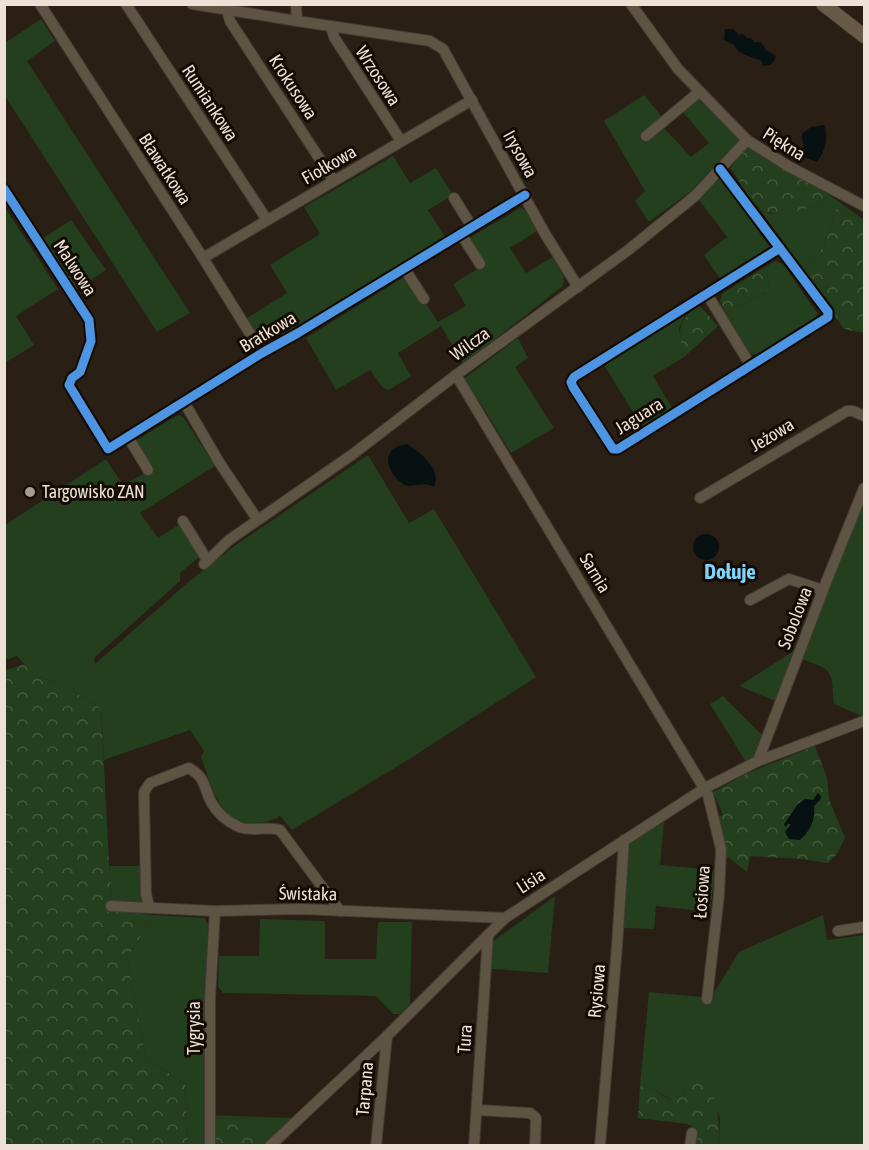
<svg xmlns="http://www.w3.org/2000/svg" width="869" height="1150" viewBox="0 0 869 1150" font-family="'Asap Condensed',sans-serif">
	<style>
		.green { fill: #233f1d }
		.forest { fill: url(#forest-crowns); fill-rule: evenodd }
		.water { fill: #071111 }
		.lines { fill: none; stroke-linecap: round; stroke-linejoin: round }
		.minor-casing { stroke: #433a31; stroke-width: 12 }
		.major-casing { stroke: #433a31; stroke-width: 15 }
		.minor { stroke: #5d5444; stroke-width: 10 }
		.major { stroke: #675a46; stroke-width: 14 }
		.cycleway-casing { stroke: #130b04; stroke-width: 13 }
		.cycleway { stroke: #4d94e3; stroke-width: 9 }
		.poi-dot { fill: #a89c91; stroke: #130b04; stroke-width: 2 }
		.labels { text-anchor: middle; stroke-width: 6; stroke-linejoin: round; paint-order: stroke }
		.street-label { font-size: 18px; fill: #ede0d4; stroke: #130b04 }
		.poi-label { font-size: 18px; fill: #ede0d4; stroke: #130b04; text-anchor: start }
		.quarter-label { font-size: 21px; font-weight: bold; fill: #80d3fd; stroke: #130b04 }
	</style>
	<defs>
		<pattern id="forest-crowns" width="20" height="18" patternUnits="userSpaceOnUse" patternTransform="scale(1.5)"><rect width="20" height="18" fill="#233f1d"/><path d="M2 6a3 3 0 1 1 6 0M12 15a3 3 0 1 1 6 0" fill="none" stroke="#435a3d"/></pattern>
	</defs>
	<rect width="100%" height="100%" fill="#291f14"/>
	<g class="green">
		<polygon points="41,19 55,41 27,61 190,313 157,332 5,96 5,43"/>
		<polygon points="644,95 662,117 647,131 653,137 664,128 691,157 709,143 682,111 698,99 740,140 691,191 649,222 635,201 645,191 604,121"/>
		<polygon points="393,156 410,183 436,168 453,195 428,210 445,237 268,344 262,342 247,318 287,293 270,265 320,234 304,207"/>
		<polygon points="720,178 770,247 720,279 704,255 727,237 699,200"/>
		<polygon points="828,194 864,220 837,208 824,246 804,270 758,207 770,214 801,210 823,203"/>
		<polygon points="4,206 58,289 16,316 34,345 5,363"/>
		<polygon points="520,208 526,210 537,231 510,248 526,273 553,257 564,277 563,286 463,364 441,326 398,353 411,376 389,390 383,388 370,370 336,390 306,338 404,277 421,303 427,305 438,322 466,306 453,284 477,269 484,269 485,264 469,238"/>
		<polygon points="71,220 106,270 74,291 42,239"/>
		<polygon points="775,261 783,264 817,313 816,320 759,356 750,353 726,313 768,291 770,282 763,268"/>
		<polygon points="685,315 679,328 684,357 653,376 672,408 642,427 604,365"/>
		<polygon points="518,338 528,358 515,367 554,428 511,453 478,399 475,400 466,384 465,378"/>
		<path d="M178,415L183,417L215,466L140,513L158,538L180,524L199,557L180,573V581L94,658L95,664L186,584L233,547L368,455L409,523L434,509L536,677L411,758L292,830L280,816C273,821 262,823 253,823C218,823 211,784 201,757L204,751L190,730L104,760L101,708L63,685L34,675L17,656L5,660V525L106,459L123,485L145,473L135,441Z"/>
		<path d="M864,500V717L834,704C831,669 835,671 801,659Z"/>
		<polygon points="800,647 778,702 739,686"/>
		<polygon points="723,696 764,737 756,757 746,762 710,704"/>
		<polygon points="664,822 660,865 715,870 710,912 656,906 654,929 623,928 629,841"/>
		<polygon points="109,866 140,866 141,901 111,901"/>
		<polygon points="555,896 548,973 491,969 492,942"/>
		<polygon points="154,915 204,918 208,924 204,1115 292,1118 263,1145 253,1145 258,1139 244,1119 216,1118 215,1145 188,1145 185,1084 146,1058 127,958"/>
		<polygon points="823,915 827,940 864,935 864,1145 719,1145 720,1118 697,1064 683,1094 670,1099 651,1088 640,1086 649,992 701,997 712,996 739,952"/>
		<polygon points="260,919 325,921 325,959 376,959 378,922 412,922 410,1004 400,1014 393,1014 376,996 223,993 218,987 219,956 259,956"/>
	</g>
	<g class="forest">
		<path d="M746,145L828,194L823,203C805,209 774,221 758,207C748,199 738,179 731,168Z"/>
		<polygon points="837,208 864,220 864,333 844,329 835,316 833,307 804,270 824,246"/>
		<polygon points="763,268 770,282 768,291 726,313 720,301 722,294"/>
		<path d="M699,305L718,326L684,357C679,330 675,322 699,305Z"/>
		<polygon points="24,664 34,675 63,685 101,708 111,901 141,901 142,914 154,915 127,958 146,1058 185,1084 188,1146 5,1146 4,671"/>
		<path d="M815,746L827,778L829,799L845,838L837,854L828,863L801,859L750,856L747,872L728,857L715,870L719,816L723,815L713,792L748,773ZM815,796C813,814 816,820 805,836L792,824H788L794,809L804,799L813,800Z"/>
		<path d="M697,1063C716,1091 720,1113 719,1145H696L697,1129L687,1124L638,1118L640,1086L651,1088L669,1099L683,1094Z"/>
		<polygon points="216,1118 244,1119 256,1122 258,1139 253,1145 215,1146"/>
	</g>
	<g class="water">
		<path d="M725,29H733L739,35L743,34L747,38H751L754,42H761L766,50L776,56C774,63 770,67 762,65V61C754,58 746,56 738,51L734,45L724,40Z"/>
		<path d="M824,125C829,138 825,151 817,162L804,157L802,134L811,127Z"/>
		<path d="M407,444C420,452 443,470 434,487L426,484L407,486C387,476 377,448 407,444Z"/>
		<circle cx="706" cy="547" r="13"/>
		<path d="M818,793L821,796L820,800L814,806C816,820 810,830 800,840L789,839L785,832L791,824H788L785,827L784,824L798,804L805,799L813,800Z"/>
	</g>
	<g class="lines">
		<g class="minor-casing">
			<g id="minor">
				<polyline points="40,4 203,258 262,353"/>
				<polyline points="126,4 267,220"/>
				<polyline points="192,4 297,21"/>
				<polyline points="296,4 297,21 430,41 443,49 544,232 578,287"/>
				<polyline points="631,4 678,69 747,140 788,166 864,206"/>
				<polyline points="227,10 230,21 334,181"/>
				<polyline points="331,26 334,37 401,141"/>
				<polyline points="646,136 699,92"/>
				<polyline points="720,169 828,312 828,317 618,449 613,449 573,387 571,382 574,377 780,248"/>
				<polyline points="4,189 89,320 91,341 80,372 72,378 69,385 108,449 262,353 298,333 525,195"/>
				<polyline points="454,198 472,227"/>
				<polyline points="461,234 480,264"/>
				<polyline points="203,258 472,100"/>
				<polyline points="404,268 424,299"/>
				<polyline points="707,294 751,366"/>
				<polyline points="456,375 708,795 721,849 719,895 707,999"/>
				<polyline points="184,402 219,462 257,519"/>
				<polyline points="128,437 148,470"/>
				<polyline points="700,498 847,411 853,411 864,416"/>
				<polyline points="183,521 207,560"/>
				<polyline points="204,564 229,540 353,454 456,375 627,251 695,196 747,140"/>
				<polyline points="750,600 789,579 823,590"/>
				<polyline points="758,761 823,590 864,488"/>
				<polyline points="111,906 215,911 302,909 505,918"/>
				<path d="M149,906L146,894L144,792L150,783L189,768C206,778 203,786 211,802C217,813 228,822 239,827C251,832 266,826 280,830L340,911"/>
				<polyline points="838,931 864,927"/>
				<polyline points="477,1110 530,1113 536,1118 535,1146"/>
				<polyline points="210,1146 210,998 215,911"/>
				<polyline points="270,1146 387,1036 505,918 705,788 758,761 864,721"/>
				<polyline points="376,1146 387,1036"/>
				<polyline points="474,1146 488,935"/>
				<polyline points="600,1146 617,946 624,840"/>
				<polyline points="690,1146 692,1133"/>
			</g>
		</g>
		<g class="major-casing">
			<polyline id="major" points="823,4 864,36"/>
		</g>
		<use href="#minor" class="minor"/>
		<use href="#major" class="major"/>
		<g class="cycleway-casing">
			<g id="cycleway">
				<polyline points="720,169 828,312 828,317 618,449 613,449 573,387 571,382 574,377 780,248"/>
				<polyline points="4,189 89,320 91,341 80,372 72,378 69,385 108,449 262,353 298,333 525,195"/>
			</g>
		</g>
		<use href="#cycleway" class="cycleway"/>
	</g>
	<circle class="poi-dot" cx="30" cy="492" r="6"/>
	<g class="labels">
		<g class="street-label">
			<text transform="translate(378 76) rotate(57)" y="6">Wrzosowa</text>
			<text transform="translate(293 87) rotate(57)" y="6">Krokusowa</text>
			<text transform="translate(210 103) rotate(57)" y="6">Rumiankowa</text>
			<text transform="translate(784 144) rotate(32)" y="6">Piękna</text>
			<text transform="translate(520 154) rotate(61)" y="6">Irysowa</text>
			<text transform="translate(329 165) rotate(-30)" y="6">Fiołkowa</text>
			<text transform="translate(165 169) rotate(57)" y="6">Bławatkowa</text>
			<text transform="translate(75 268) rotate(57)" y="6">Malwowa</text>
			<text transform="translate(268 332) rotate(-31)" y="6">Bratkowa</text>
			<text transform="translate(470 344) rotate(-36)" y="6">Wilcza</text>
			<text transform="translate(639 416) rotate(-32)" y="6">Jaguara</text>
			<text transform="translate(772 435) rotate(-31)" y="6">Jeżowa</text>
			<text transform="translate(595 573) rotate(59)" y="6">Sarnia</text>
			<text transform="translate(795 618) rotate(-69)" y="6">Sobolowa</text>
			<text transform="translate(531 881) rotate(-33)" y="6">Lisia</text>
			<text transform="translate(702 892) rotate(-86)" y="6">Łosiowa</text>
			<text transform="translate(308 894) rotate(1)" y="6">Świstaka</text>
			<text transform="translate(597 991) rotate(-85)" y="6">Rysiowa</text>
			<text transform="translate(194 1028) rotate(-90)" y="6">Tygrysia</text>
			<text transform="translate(465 1039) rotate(-86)" y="6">Tura</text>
			<text transform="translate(365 1089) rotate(-85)" y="6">Tarpana</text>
		</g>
		<g class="poi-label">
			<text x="42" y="498">Targowisko ZAN</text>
		</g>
		<g class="quarter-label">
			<text x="730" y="579">Dołuje</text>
		</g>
	</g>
	<rect width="869" height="1150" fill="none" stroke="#ede0d4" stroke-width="12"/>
</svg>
